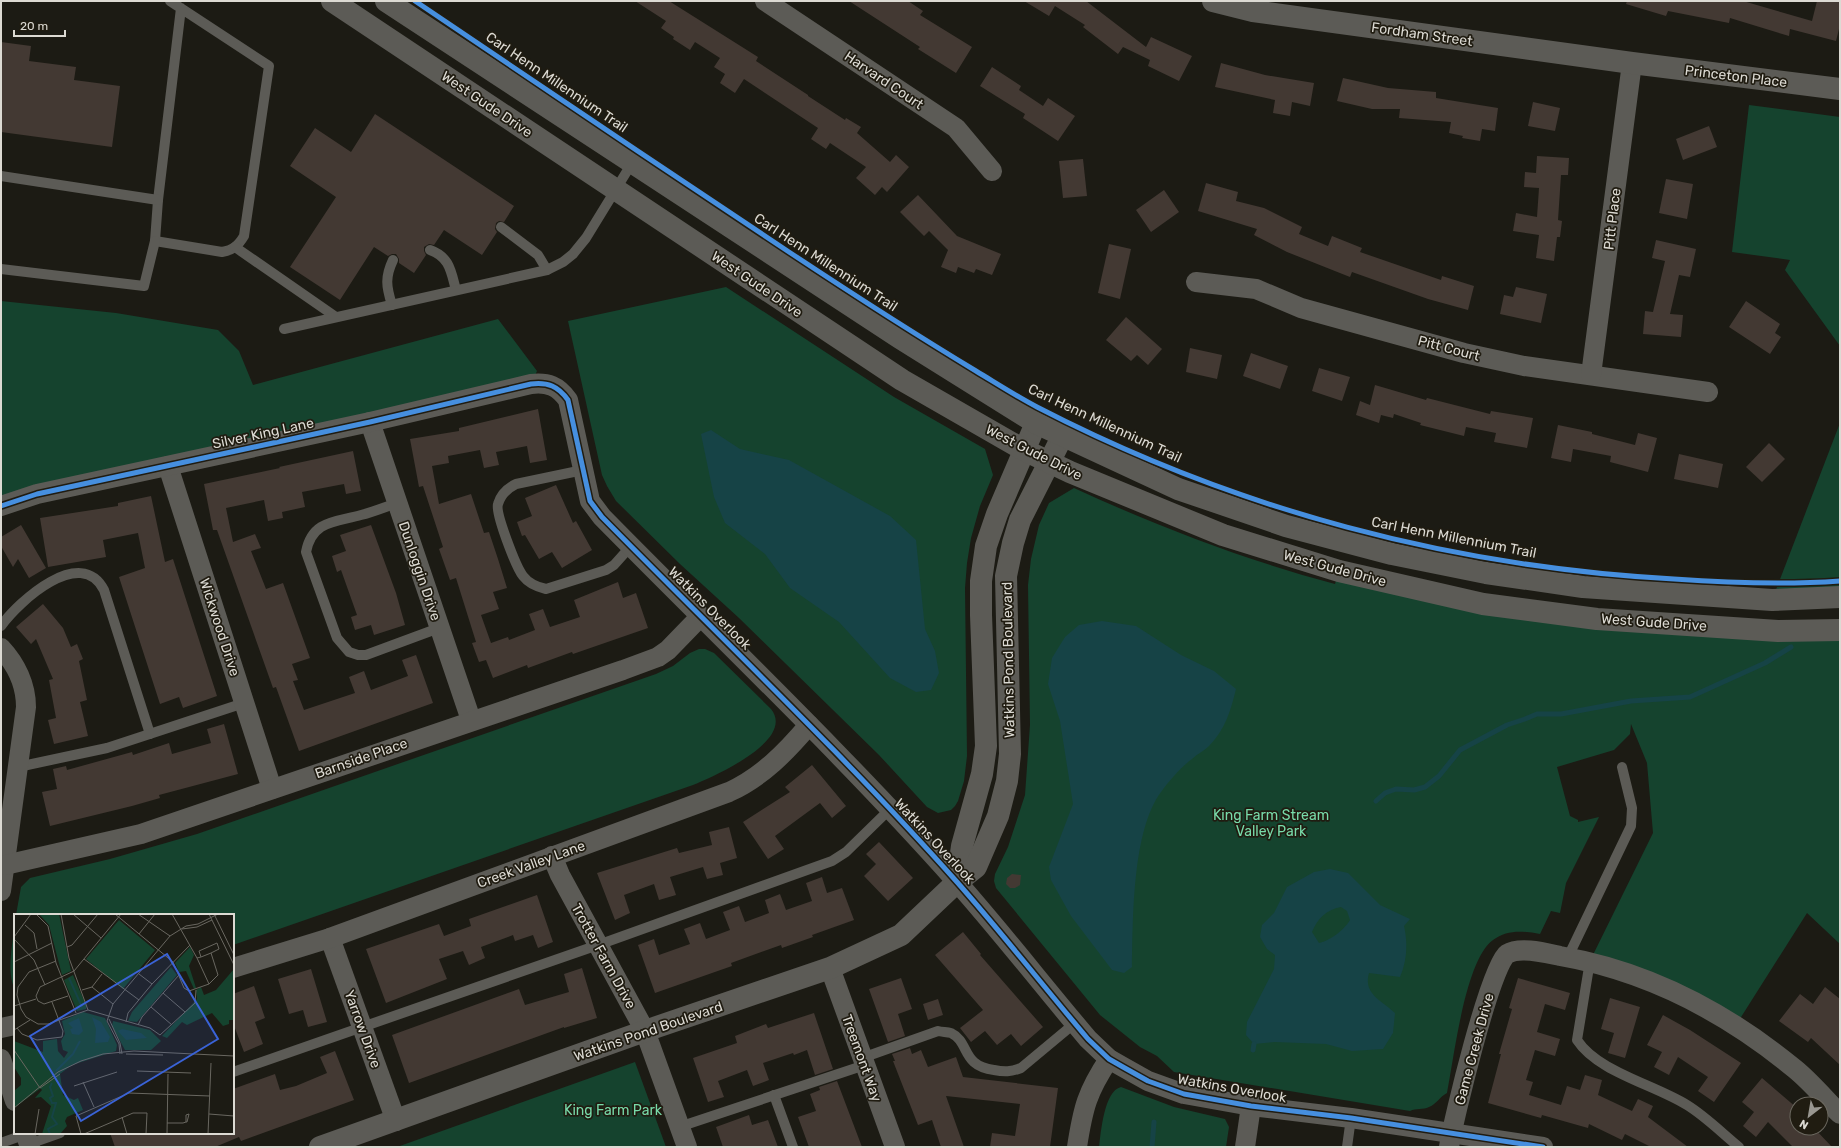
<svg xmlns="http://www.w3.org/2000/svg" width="1841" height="1148" viewBox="0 0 1841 1148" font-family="Rubik,sans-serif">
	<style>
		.green { fill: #15432e }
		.water { fill: #164346; fill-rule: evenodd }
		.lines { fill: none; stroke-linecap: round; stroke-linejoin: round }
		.stream { stroke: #164346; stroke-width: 5 }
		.building { fill: #433933 }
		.service { stroke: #5c5b56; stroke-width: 10 }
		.minor { stroke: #5c5b56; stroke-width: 20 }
		.tertiary { stroke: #5c5b56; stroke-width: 22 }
		.secondary { stroke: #5c5b56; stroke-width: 22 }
		.cycleway-casing { stroke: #201c11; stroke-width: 8 }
		.cycleway { stroke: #468fdf; stroke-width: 5 }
		.labels { text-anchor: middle; stroke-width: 3.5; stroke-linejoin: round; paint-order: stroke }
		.street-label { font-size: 14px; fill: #dcdad3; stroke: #201c11 }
		.park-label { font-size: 14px; fill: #78daa9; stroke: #201c11 }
		.inset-river { fill: none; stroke: #164346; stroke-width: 2 }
		.inset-road { fill: none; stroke: #696760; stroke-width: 1 }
		.view { fill: #3a63d7; fill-opacity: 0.15; stroke: #3a63d7; stroke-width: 2 }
		.inset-edge { fill: none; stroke: #dcdad3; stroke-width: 2 }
	</style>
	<rect width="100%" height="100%" fill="#1c1b14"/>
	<g class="green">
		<polygon points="1749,105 1840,117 1840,346 1785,270 1790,260 1732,252"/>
		<polygon points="726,287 894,397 985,449 993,475 980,506 971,538 967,563 965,588 967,756 964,781 958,801 955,806 951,810 938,813 927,807 879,755 739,618 680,564 616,501 607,486 602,475 568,321"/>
		<polygon points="1,301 116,313 218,330 239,351 253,385 498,319 537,371 531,384 1,506"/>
		<polygon points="1840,423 1840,597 1772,600"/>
		<path d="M1074,488C1159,527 1245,560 1335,584L1339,571L1483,604L1840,630V944L1807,913L1736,1025L1590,961L1653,833L1647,763L1631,724L1630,734L1614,750L1557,767L1570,816L1578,820V822L1599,817L1566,883L1560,913L1551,911L1540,934C1524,931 1507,929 1493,940C1465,960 1454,1058 1447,1093C1439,1097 1437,1104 1429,1107C1423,1110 1416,1108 1410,1111L1174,1072L1157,1056L1140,1047L1100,1015L996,888L994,881L995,874L1008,847L1025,795L1030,725L1028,585L1031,559L1039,525L1049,503Z"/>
		<path d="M699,649H705L714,653L771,709C796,740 715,776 693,785L233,945V915H16L21,887L30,878L110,859L197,834L656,674L673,666L690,653Z"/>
		<path d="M15,923V989C6,974 13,940 15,923Z"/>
		<polygon points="635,1062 666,1147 397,1147"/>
		<path d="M1121,1087L1174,1107L1225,1119L1229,1127L1226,1147H1099C1101,1132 1104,1091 1121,1087Z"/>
	</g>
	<g class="water">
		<polygon points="711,430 740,449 789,460 890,516 916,540 925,629 935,651 939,673 931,690 916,692 890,678 839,622 790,588 765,554 725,523 714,497 701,434"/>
		<path d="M1102,621L1136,626L1181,655L1214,671L1236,689C1231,710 1225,730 1209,746C1204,751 1197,754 1192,759C1181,767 1169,781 1161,792C1132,831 1133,919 1132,967L1124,973L1112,970L1071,916L1051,880L1049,867L1073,804L1060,721L1048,684L1052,658L1065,637L1079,625Z"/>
		<path d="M1330,869L1348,873L1380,905L1410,919L1404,926C1408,943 1407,961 1400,977L1369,973C1363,994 1381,1000 1395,1013L1393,1033L1383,1049L1352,1051L1326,1044L1275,1042L1254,1044L1246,1035L1247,1022L1274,969L1275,955L1267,949L1260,937L1262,925L1274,913L1287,887L1314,872ZM1341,907L1347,911L1350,920C1345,929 1330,941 1319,943L1312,932C1318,918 1326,910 1341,907Z"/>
	</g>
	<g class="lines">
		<g class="stream">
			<polyline points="1376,801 1385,793 1396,789 1414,790 1425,787 1439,776 1460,750 1507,725 1525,719 1537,714 1561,714 1631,701 1690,697 1765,663 1791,647"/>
			<polyline points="1253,1050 1254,1044"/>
			<polyline points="1152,1147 1154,1122"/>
		</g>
	</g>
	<g class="building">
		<polygon points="635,1 669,1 758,57 756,61 808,95 808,96 845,120 846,118 861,127 857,133 890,162 896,155 909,167 887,192 882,187 875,195 856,178 866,167 830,143 826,149 811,139 818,128 744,79 735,93 720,83 725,74 714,67 720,58 695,42 690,50 673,39 674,37 661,28 666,21"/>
		<polygon points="849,1 908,1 923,11 920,15 972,47 956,73 918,49 920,47"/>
		<polygon points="1024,1 1086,1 1146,47 1151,37 1192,56 1179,81 1148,66 1150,60 1123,47 1118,54 1083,27 1085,25 1055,6 1049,16"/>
		<polygon points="1627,1 1743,1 1812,21 1817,1 1840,1 1840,25 1836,41 1790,29 1789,36 1730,18 1729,23 1668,11 1666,16 1626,4"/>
		<polygon points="1,42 31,46 29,61 76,67 74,80 120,86 112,147 1,132"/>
		<polygon points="1221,63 1265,75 1314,83 1310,106 1292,102 1290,116 1273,113 1275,100 1215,87"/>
		<polygon points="992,67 1021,86 1019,90 1043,106 1048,98 1075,116 1058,141 1023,118 1025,114 980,86"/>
		<polygon points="1343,78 1388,88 1436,92 1436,98 1498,108 1495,131 1482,129 1480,141 1462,138 1463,136 1449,133 1451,122 1399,118 1400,109 1372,109 1337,101"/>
		<polygon points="1533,102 1560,108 1555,131 1528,126"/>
		<polygon points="375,114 514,206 504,222 499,221 496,223 495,229 497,232 482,255 444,230 434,245 429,244 424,247 424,251 426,255 414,273 399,263 399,259 396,254 392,254 388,256 374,247 340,300 290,267 336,197 290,166 315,128 351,152"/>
		<polygon points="1709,126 1717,147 1683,160 1676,139"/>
		<polygon points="1537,156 1569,158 1568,175 1561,175 1558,220 1562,221 1560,237 1557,237 1554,261 1536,258 1539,235 1513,231 1516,213 1537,217 1539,188 1524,187 1525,172 1536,173"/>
		<polygon points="1083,159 1087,196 1063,198 1059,161"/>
		<polygon points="1666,179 1693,184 1687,219 1659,213"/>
		<polygon points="1206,183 1238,192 1236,201 1264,208 1302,227 1299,234 1328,246 1332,236 1362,248 1360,252 1441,280 1442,276 1474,286 1468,310 1428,299 1352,272 1350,277 1287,252 1254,235 1257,229 1198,211"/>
		<polygon points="1164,190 1179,212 1151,232 1136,210"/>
		<polygon points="918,195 957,236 1001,254 992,275 976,269 974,273 958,267 956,273 941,267 948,250 929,231 924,236 900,212"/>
		<polygon points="1656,240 1696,249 1690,277 1679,275 1670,314 1683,315 1681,337 1643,334 1645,311 1653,312 1665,261 1652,258"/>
		<polygon points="1109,244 1131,249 1120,299 1098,293"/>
		<polygon points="1516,287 1547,294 1541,323 1500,314 1504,295 1513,297"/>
		<polygon points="1746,301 1780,324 1775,333 1781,337 1770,354 1729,327"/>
		<polygon points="1126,317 1162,349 1148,365 1137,355 1131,361 1106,340"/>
		<polygon points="1190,348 1222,355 1217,379 1186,372"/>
		<polygon points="1251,353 1288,366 1280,389 1243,376"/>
		<polygon points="1319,368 1350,377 1342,401 1312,391"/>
		<polygon points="1375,385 1426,400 1427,398 1490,414 1491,411 1533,418 1527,448 1494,442 1496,433 1466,427 1464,436 1420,425 1421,423 1394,414 1393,418 1381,415 1379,423 1356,415 1360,401 1370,405"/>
		<polygon points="538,409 547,460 530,463 527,446 496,452 499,465 484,468 480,450 448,456 449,463 432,466 439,504 471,494 484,533 489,532 498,559 507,588 493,592 499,609 481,615 491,643 508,637 509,640 535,630 529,614 543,609 550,627 580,617 574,600 618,582 623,598 636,593 648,628 573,654 572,652 528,668 527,665 493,678 486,660 479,662 472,643 476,642 456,578 450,580 439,549 443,547 423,486 419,487 410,439 459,431 459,428"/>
		<polygon points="1558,425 1592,432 1592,434 1635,445 1638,433 1657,438 1648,472 1610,462 1611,456 1573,449 1571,462 1551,458"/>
		<polygon points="1769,443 1785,459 1762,482 1746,467"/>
		<polygon points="353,451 361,491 346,494 344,484 302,492 305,507 282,512 283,518 268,521 264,500 226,508 233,542 255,534 261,548 251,551 266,589 283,583 310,658 292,664 298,680 293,681 304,710 355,693 349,677 364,671 371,690 408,676 402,660 416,655 433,703 299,751 276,687 273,688 217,530 213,530 204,484 280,468 279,467"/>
		<polygon points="1679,454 1723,464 1718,488 1674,479"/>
		<polygon points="556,485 573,523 576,521 592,550 562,568 552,552 539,559 525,535 522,536 517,522 532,516 525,498"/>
		<polygon points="151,496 165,562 173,559 217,696 183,708 179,697 160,704 119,577 145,568 138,533 103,540 106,557 48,567 40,518 118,506 118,503"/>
		<polygon points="21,525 46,568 29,578 18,559 13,567 1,546 1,537"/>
		<polygon points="371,525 396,593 405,625 374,635 371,625 355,630 351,617 357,615 341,570 337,572 332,556 346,551 340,535"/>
		<polygon points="43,604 63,628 71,647 77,644 83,659 79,661 87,700 80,702 88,736 54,744 48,720 56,718 49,680 53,679 36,639 31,644 16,627"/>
		<polygon points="224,724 238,774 159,795 160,798 132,806 50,826 42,792 57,789 53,769 66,766 67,770 132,752 133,755 169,743 172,754 211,743 207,729"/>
		<polygon points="812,765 846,806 832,818 820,803 775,836 784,849 768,859 743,822 790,792 785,787"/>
		<polygon points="729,827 737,858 720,863 723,875 707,879 703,867 670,877 676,895 659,900 654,884 624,895 630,913 615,920 597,873 677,848 679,853 712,845 709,832"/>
		<polygon points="879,842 913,878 888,901 864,876 876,864 866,854"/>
		<polygon points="1012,874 1021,875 1020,885 1015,888 1010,888 1006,884 1007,878"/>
		<polygon points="822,877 827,893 842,888 854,920 812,935 813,937 782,948 781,945 731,963 732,966 655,993 638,945 654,939 659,955 690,944 684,929 700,923 706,939 730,930 723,912 739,906 745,922 769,913 765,900 780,894 786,910 812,901 806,883"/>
		<polygon points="537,895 553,942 538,948 533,935 515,941 513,935 481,947 485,958 469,965 463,951 439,959 447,979 386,1003 366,949 439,924 444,936 471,926 469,919"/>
		<polygon points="963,932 981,954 980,955 1043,1027 1021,1046 1011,1034 997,1045 985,1031 971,1042 960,1028 983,1010 935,955"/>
		<polygon points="582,968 597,1018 564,1028 564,1027 409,1083 392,1035 519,989 525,1005 569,992 564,974"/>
		<polygon points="311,969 327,1022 308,1027 303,1010 289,1014 278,979"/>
		<polygon points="901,978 912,1009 898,1014 905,1036 888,1042 869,989"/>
		<polygon points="1518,978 1570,993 1565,1010 1545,1004 1537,1032 1560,1039 1555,1056 1535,1050 1526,1080 1533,1082 1529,1095 1561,1105 1567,1086 1580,1090 1585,1075 1602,1080 1598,1095 1632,1111 1638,1099 1653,1106 1648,1117 1688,1147 1651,1147 1625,1134 1622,1140 1589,1124 1588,1128 1542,1115 1541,1118 1488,1103 1501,1054 1499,1054 1512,1009 1509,1008"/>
		<polygon points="254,986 265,1018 255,1022 263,1044 244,1052 233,1023 233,994"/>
		<polygon points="1825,987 1840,999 1840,1065 1811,1038 1808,1042 1779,1021 1800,994 1813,1004"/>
		<polygon points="1610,998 1640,1007 1625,1058 1608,1053 1614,1033 1601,1029"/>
		<polygon points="938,999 943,1015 928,1020 923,1004"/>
		<polygon points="814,1013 833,1069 815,1075 807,1050 794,1055 793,1053 763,1063 769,1080 753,1086 747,1070 718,1081 724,1097 708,1102 693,1058 737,1043 735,1036 766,1024 768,1028"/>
		<polygon points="1663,1015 1690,1030 1741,1063 1714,1102 1698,1091 1708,1077 1678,1057 1669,1075 1654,1067 1662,1052 1647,1045"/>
		<polygon points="910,1048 912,1054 921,1050 928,1067 956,1057 963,1077 1058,1088 1050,1147 990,1147 992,1133 1015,1136 1020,1104 946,1096 964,1147 941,1147 932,1120 918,1125 893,1061 895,1061 892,1054"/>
		<polygon points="335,1051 354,1100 241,1141 239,1137 215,1147 115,1147 110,1133 233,1133 233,1089 275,1074 280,1090 296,1086 327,1073 320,1057"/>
		<polygon points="1762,1078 1797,1108 1797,1128 1814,1128 1832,1147 1793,1147 1768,1122 1756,1137 1743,1126 1754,1112 1742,1102"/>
		<polygon points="837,1081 862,1147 809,1147 798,1117 816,1111 810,1094 820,1090 819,1087"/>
		<polygon points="749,1115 752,1125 768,1120 778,1147 723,1147 716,1127"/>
	</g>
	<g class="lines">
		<g class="service">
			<path d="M170,1L269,66L244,236C238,246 233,250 222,252L155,241L158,200L181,8"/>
			<polyline points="1,176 158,200"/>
			<polyline points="501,227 538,255 547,270"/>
			<polyline points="235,247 336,317"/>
			<path d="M430,250C450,257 451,272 456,290"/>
			<polyline points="1,269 144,286 155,241"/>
			<path d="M392,305C386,286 385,277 393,260"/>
			<polyline points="284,329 547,270 563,262 573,254 586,238 632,163"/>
			<path d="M583,470L516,484C508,488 501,494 498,504C495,513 516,567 523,576C529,584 537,587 546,589L606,570L614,565L631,546"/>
			<path d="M397,503C385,507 373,512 361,515C336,522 312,520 306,552L337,638L349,652L358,655H366L439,628"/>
			<path d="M1,626C19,601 81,545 104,590L150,734"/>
			<polyline points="18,767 107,748 244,703"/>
			<polyline points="1568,957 1631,826 1632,808 1622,767"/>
			<path d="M1590,961L1577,1040C1598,1072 1653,1084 1687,1105C1705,1116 1722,1133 1739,1147"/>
			<path d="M862,1058L938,1031C942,1032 947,1032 951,1033C970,1042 961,1066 994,1070C1004,1072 1011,1072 1021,1068L1075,1023"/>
			<polyline points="233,1072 598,945 832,861 846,852 889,810"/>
			<polyline points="774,1095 793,1147"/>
			<polyline points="679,1127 865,1065"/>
			<polyline points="1,1143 26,1134"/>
			<polyline points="29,1144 60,1133"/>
			<polyline points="1347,1147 1351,1118"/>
		</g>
		<g class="minor">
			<polyline points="765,1 956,128 992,171"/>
			<polyline points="1196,282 1256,289 1301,308 1464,353 1524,366 1708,392"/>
			<polyline points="1591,375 1632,63"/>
			<polyline points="370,422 471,720"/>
			<polyline points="168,466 272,789"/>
			<path d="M1,506L37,494L370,422L531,384C548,382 558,386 568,400L590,501L602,517C721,638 844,755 957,882C1002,933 1044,987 1088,1039L1109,1059L1123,1067L1148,1081L1184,1094L1251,1106L1351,1118L1543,1147"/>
			<path d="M1,648C16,664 26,685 26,707L1,891"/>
			<polyline points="552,856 560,875 645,1031 687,1147"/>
			<polyline points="5,865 141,834 623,670 658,657 668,650 700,617"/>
			<polyline points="330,938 396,1121"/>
			<path d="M233,968L330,938L729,792C762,777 786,752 809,725"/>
			<polyline points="830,968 895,1147"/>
			<polyline points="1,1028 15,1025"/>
			<polyline points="1,1059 15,1101"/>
			<polyline points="25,1133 30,1147"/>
			<path d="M1077,1147C1083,1108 1087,1092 1109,1059"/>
			<polyline points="1245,1147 1251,1106"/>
			<path d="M1449,1147C1453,1121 1491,964 1507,954C1520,946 1546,953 1560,956C1647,971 1727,1013 1795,1069C1811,1082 1825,1099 1840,1114"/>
		</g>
		<g class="tertiary">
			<polyline points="1213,1 1253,11 1632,63 1840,89"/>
			<polyline points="957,882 962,846 982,774 986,746 981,615 981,581 986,546 997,514 1036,423"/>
			<polyline points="320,1147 645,1031 830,968 901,935 957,882 976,867 998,816 1007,781 1010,754 1006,576 1013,543 1020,520 1063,435"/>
		</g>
		<g class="secondary">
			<polyline points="332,1 902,380 1024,450 1070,472 1223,535 1339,571 1483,604 1597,619 1778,631 1840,630"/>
			<polyline points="386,1 900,338 1036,423 1178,489 1286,526 1392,554 1486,573 1583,587 1772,600 1840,597"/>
		</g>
		<g class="cycleway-casing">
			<g id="cycleway">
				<path d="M415,1C539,85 664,169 789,252C851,293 913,333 976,371C996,383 1016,396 1037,407C1236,510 1452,567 1674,579C1730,583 1784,585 1840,581"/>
				<path d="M1,506L37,494L370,422L531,384C548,382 558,386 568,400L590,501L602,517C721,638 844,755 957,882C1002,933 1044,987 1088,1039L1109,1059L1123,1067L1148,1081L1184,1094L1251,1106L1351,1118L1543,1147"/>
			</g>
		</g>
		<use href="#cycleway" class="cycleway"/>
	</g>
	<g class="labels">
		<g class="street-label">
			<text transform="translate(1422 34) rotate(8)" y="5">Fordham Street</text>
			<text transform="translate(1736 76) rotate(7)" y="5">Princeton Place</text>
			<text transform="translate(884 80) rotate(34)" y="5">Harvard Court</text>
			<text transform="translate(557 82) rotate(34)" y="5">Carl Henn Millennium Trail</text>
			<text transform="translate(487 104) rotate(34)" y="5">West Gude Drive</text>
			<text transform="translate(1612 219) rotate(-83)" y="5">Pitt Place</text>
			<text transform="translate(826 262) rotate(33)" y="5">Carl Henn Millennium Trail</text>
			<text transform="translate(757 284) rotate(34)" y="5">West Gude Drive</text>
			<text transform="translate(1449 348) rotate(15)" y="5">Pitt Court</text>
			<text transform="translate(1105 423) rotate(25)" y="5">Carl Henn Millennium Trail</text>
			<text transform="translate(263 433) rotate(-12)" y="5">Silver King Lane</text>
			<text transform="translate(1034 452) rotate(27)" y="5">West Gude Drive</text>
			<text transform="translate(1454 537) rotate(11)" y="5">Carl Henn Millennium Trail</text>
			<text transform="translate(1335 568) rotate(15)" y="5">West Gude Drive</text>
			<text transform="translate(420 571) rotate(71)" y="5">Dunloggin Drive</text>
			<text transform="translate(710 608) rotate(45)" y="5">Watkins Overlook</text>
			<text transform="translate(1654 622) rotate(4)" y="5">West Gude Drive</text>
			<text transform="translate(220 627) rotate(72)" y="5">Wickwood Drive</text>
			<text transform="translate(1008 660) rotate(-91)" y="5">Watkins Pond Boulevard</text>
			<text transform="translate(361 758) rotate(-19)" y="5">Barnside Place</text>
			<text transform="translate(935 841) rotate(47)" y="5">Watkins Overlook</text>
			<text transform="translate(531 864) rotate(-20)" y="5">Creek Valley Lane</text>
			<text transform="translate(604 956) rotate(61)" y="5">Trotter Farm Drive</text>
			<text transform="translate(363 1029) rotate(70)" y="5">Yarrow Drive</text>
			<text transform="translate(648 1031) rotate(-19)" y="5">Watkins Pond Boulevard</text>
			<text transform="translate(1474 1049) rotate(-75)" y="5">Game Creek Drive</text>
			<text transform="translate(862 1058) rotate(70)" y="5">Treemont Way</text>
			<text transform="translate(1232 1088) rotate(10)" y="5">Watkins Overlook</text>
		</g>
		<g class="park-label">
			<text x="1271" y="820">King Farm Stream<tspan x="1271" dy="16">Valley Park</tspan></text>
			<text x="613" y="1115">King Farm Park</text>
		</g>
	</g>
	<g transform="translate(14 914)">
		<rect width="220" height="220" fill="#1c1b14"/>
		<path d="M25,0H45L57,57L48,61L35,11ZM105,6L141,36L109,75L72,45ZM176,33L180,41L175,52L182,74L180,75L172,57L165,58L161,49ZM157,53L163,61L123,108L114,107L118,98ZM220,55V106H215V110L209,112L198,99L173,111L168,108L153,124L148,122L183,85L182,76L187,73L190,81L202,76ZM59,61L72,91V95L63,97L50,66ZM69,98L91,104L103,131L102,137L58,151L0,194V177L7,171V164L0,153V127L29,138V127L43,125L44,137L50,144L54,138L49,136L47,127L51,120L48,107ZM99,107L136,116L147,127L137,136H111L98,112ZM46,160L49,181L60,186L64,184L69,196L53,203L51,207L53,212L46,220H28L37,192L27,183L21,184L28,176L26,174Z" fill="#15432e"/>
		<path d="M78,103L87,108L96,123L94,128L81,129L82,115ZM65,104L69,117L65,121L58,120L56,115L59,114L54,109ZM108,115L127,119L133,124L112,126L104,117Z" fill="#164346"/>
		<path class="inset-river" d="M55,64L68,93M42,157L59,140L66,127M36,220L34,215L43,210L38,203L42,189H38L36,184L39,182L36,173L38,169"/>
		<path class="inset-road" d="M22,0L34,12L42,49L62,99M47,0L55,44L74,96M59,0L87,24M101,0L159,48L170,74L175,77L195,70L204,61L197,39M124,0L156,22M158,0L183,44L195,70M195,0L220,51M200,0L220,41M11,11L20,19L23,35M168,15L183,13L198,6M125,20L141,0M0,23L17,0M0,25L20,46L31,71M53,33L58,31L84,0M183,44L187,43L197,39L205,35L203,29L185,37L187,43M70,45L125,86M42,47L15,58L4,73L3,81L7,95L12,103L24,110H34L74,96L136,114L146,121L181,89L182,76M0,48L38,29M125,60L138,70M78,73L88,60M68,76L78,73L99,90M149,79L171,98M54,82L30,90L24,87L22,82L26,73L60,57L107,0M0,92L22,85M137,93L158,111M95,105L106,129L108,140M112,108L114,99L138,70L176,31M124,111L128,103L165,61M3,114L8,120L23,126L48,123L49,117L38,88M0,116L16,106M0,136L26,174M106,140L105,130L93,107L99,90L156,22L172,12L184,10L204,0M112,140L149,141M123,157L177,159M69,168L80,193M60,172L103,158M26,174L46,160M0,194L44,158L67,147L89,140L120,137L220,142M195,200L220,202M108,203L113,220M153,209H169L172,208H173L175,200L172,201V208M21,220L25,195M67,220L62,202L115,179L196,182M70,220L119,199H133L132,220M153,220L154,160M194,220L197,149"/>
		<path class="view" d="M153,40L204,125L67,207L16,122Z"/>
		<rect width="220" height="220" class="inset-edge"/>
	</g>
	<rect width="1841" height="1148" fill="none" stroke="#dcdad3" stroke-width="4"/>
	<g transform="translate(1809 1116) rotate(211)"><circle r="19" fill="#201c11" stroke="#6b685f"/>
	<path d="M0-3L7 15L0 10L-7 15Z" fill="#999790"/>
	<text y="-6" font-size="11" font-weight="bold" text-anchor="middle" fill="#dcdad3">N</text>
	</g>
	<path d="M14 30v6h51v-6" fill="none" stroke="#dcdad3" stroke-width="2"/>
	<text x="20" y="30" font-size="12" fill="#dcdad3" stroke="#201c11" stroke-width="3" paint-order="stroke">20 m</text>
</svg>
